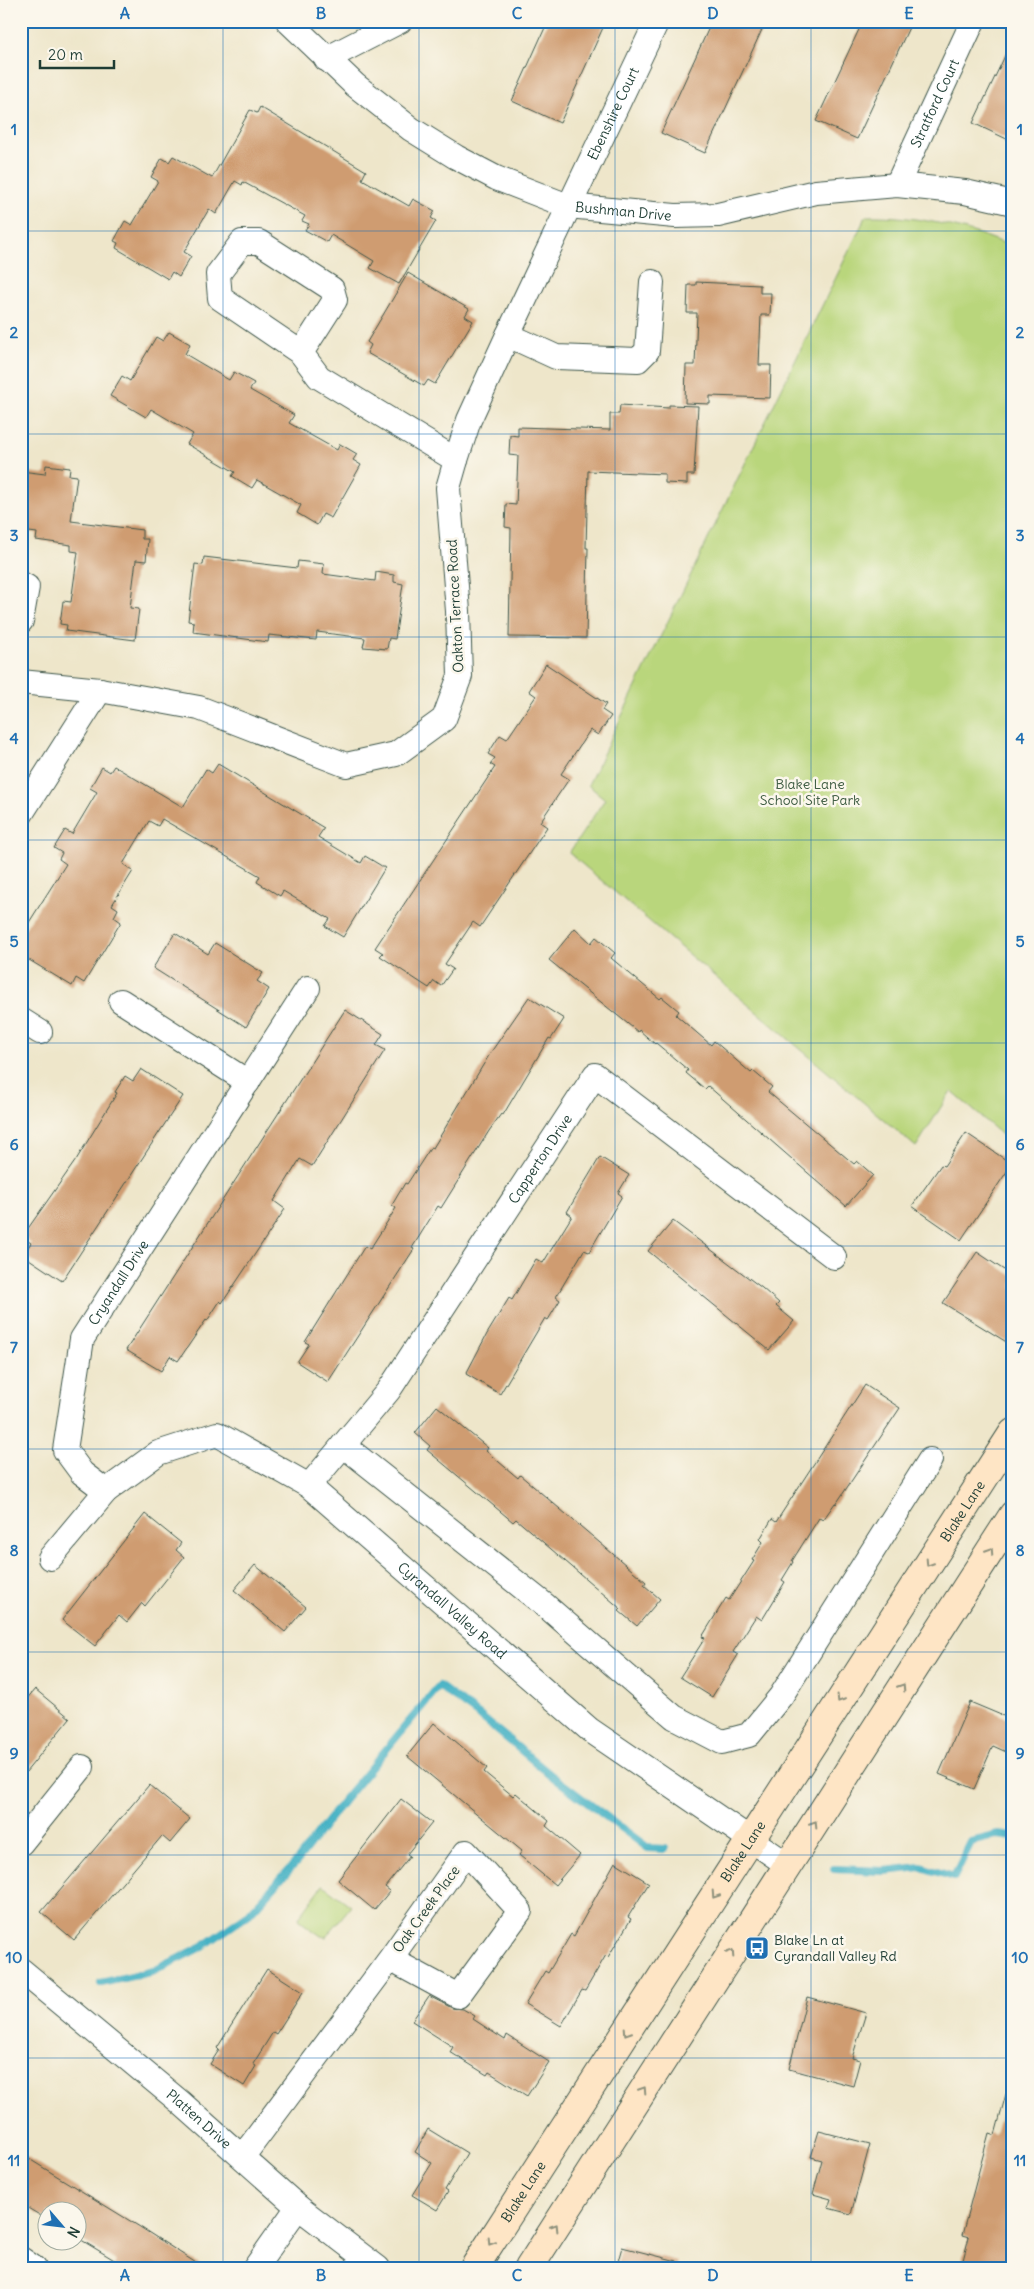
<svg xmlns="http://www.w3.org/2000/svg" width="1034" height="2289" viewBox="0 0 1034 2289" font-family="Delius,sans-serif">
	<style>
		.green { fill: #b9d67c; stroke: #6c8a58 }
		.lines { fill: none; stroke-linecap: round; stroke-linejoin: round }
		.stream { stroke: #47b2c5; stroke-width: 8 }
		.building { fill: #cf9c71 }
		.street-casing { stroke: #3e564a; stroke-width: 26 }
		.secondary-casing { stroke: #3e564a; stroke-width: 30 }
		.street { stroke: #fff; stroke-width: 24 }
		.secondary { stroke: #fee5c5; stroke-width: 28 }
		.oneway { stroke: #8e917c }
		.grid { fill: none; stroke: #1f6fb2; stroke-width: 1; stroke-opacity: 0.55 }
		.labels { text-anchor: middle; stroke-width: 5; stroke-linejoin: round; paint-order: stroke }
		.street-label { font-size: 14px; fill: #1f3d34; stroke: #fbf7ec }
		.park-label { font-size: 14px; fill: #3e5c42; stroke: #fbf7ec }
		.poi-label { font-size: 14px; fill: #1f3d34; stroke: #fbf7ec; text-anchor: start }
		.neatline { fill: none; stroke: #1f6fb2; stroke-width: 2 }
		.grid-label { font-size: 16px; text-anchor: middle; font-weight: bold; fill: #1f6fb2 }
	</style>
	<rect width="100%" height="100%" fill="#fbf7ec"/>
	<filter id="ink" filterUnits="userSpaceOnUse"><feTurbulence type="fractalNoise" baseFrequency=".02" numOctaves="2"/><feDisplacementMap in="SourceGraphic" scale="10" xChannelSelector="R" yChannelSelector="G"/><feConvolveMatrix kernelMatrix="1 2 1 2 8 2 1 2 1" color-interpolation-filters="sRGB"/></filter>
	<filter id="wash" filterUnits="userSpaceOnUse"><feTurbulence type="fractalNoise" baseFrequency=".0096" numOctaves="4" result="noise"/><feDisplacementMap in="SourceGraphic" scale="20" xChannelSelector="R" yChannelSelector="G"/><feGaussianBlur stdDeviation="1.12" result="paint"/><feColorMatrix in="noise" values="0 0 0 0 0 0 0 0 0 0 0 0 0 0 0 0 0 1.4 0 .05"/><feComposite in="paint" operator="in"/></filter>
	<g filter="url(#wash)">
		<rect width="100%" height="100%" fill="#eee6ca"/>
		<g class="green">
			<path d="M866,216C916,215 967,227 1013,247V1144L951,1091L916,1147L569,853L605,799L588,785Z"/>
			<polygon points="323,1885 351,1906 326,1937 321,1936 300,1921 299,1917"/>
		</g>
		<g class="lines">
			<g class="stream">
				<polyline points="834,1869 884,1871 921,1867 954,1877 971,1842 998,1835 1013,1837"/>
				<polyline points="101,1983 154,1971 203,1946 249,1914 298,1860 343,1801 439,1686 480,1716 552,1776 648,1848 665,1849"/>
			</g>
		</g>
		<g id="blocks">
			<g class="building">
				<polygon points="548,21 606,21 560,123 512,101"/>
				<polygon points="712,21 766,21 705,153 661,133"/>
				<polygon points="863,21 912,21 857,139 816,121"/>
				<polygon points="1013,39 1013,142 973,123"/>
				<polygon points="260,107 366,171 362,179 409,206 413,199 435,211 431,218 436,221 399,284 370,268 374,261 331,235 327,242 305,230 309,224 302,221 305,216 243,182 242,185 235,181 216,214 209,209 184,252 191,256 179,277 172,272 168,279 116,248 118,243 114,241 125,221 132,225 158,181 151,177 162,158 169,162 173,156 212,178 250,110 257,113"/>
				<polygon points="408,273 469,309 465,316 473,321 435,384 428,380 424,386 367,353 371,345 367,342"/>
				<polygon points="696,282 760,285 760,293 771,293 770,315 761,315 759,365 771,365 770,398 710,396 710,404 685,403 686,365 695,365 697,313 687,313 688,285 696,285"/>
				<polygon points="169,332 190,344 185,354 229,380 234,372 254,383 250,390 294,415 289,423 337,450 340,444 357,454 353,460 361,465 331,518 323,514 317,525 297,513 301,505 257,480 252,488 232,476 235,472 187,444 193,434 151,409 146,417 110,396 122,376 130,381 156,337 163,341"/>
				<polygon points="620,405 669,408 669,405 698,406 694,475 687,475 687,484 665,483 665,474 588,471 586,548 588,548 586,638 509,637 511,528 505,527 506,504 516,505 518,456 509,455 510,435 518,436 518,427 610,430 610,414 619,414"/>
				<polygon points="46,465 70,468 69,475 77,476 71,521 142,530 142,539 148,539 146,561 136,560 130,608 139,609 135,640 66,631 67,625 60,624 63,601 71,602 78,552 71,551 71,545 36,540 37,533 21,531 21,471 45,474"/>
				<polygon points="204,557 297,568 298,561 324,564 323,574 375,581 376,572 394,575 394,582 403,584 395,639 389,638 387,649 363,647 365,638 317,632 316,640 269,635 268,642 193,632 194,622 188,621 195,564 203,565"/>
				<polygon points="546,664 606,704 602,710 611,716 598,735 590,730 561,774 569,779 540,822 547,827 480,927 473,922 445,964 453,969 441,986 434,981 429,988 380,956 383,953 375,948 495,767 490,764 495,758 488,754 500,735 507,739 536,696 529,691"/>
				<polygon points="218,764 324,828 318,837 361,863 365,856 385,868 343,937 325,926 330,919 283,891 280,896 257,882 260,876 162,819 158,826 149,821 123,864 133,871 112,905 118,909 114,917 121,922 84,983 76,978 72,986 21,955 21,935 66,864 59,859 62,853 54,848 65,830 72,834 97,792 90,788 102,767 110,772 114,766 183,807 206,769 212,773"/>
				<polygon points="575,928 591,943 596,937 615,953 611,958 660,999 662,997 679,1011 676,1015 711,1045 714,1041 751,1073 753,1071 772,1087 768,1092 854,1164 857,1161 873,1175 846,1206 708,1086 705,1089 686,1073 688,1070 656,1043 655,1044 639,1030 638,1032 549,960"/>
				<polygon points="175,933 208,954 215,943 263,973 257,981 269,989 246,1027 153,968"/>
				<polygon points="529,997 564,1019 551,1039 549,1038 503,1115 501,1114 489,1131 441,1208 438,1206 412,1248 414,1249 328,1382 297,1362 309,1344 305,1342 365,1246 370,1249 396,1208 392,1205 405,1183 407,1184 431,1147 433,1148 491,1052"/>
				<polygon points="345,1010 383,1034 376,1045 385,1050 312,1166 300,1159 274,1201 285,1209 237,1281 222,1303 220,1301 207,1321 206,1320 178,1361 170,1356 161,1371 126,1350"/>
				<polygon points="141,1069 183,1096 62,1281 23,1255 31,1243 22,1237 76,1160 117,1093 115,1092 125,1076 133,1081"/>
				<polygon points="966,1133 1012,1164 961,1240 912,1206 941,1165 944,1166"/>
				<polygon points="600,1157 629,1175 618,1193 622,1196 589,1252 584,1250 556,1297 560,1300 548,1320 545,1318 500,1394 466,1374 487,1334 509,1298 512,1300 536,1259 543,1263 572,1216 567,1212"/>
				<polygon points="673,1221 762,1288 779,1303 776,1306 794,1321 769,1350 648,1251"/>
				<polygon points="977,1252 1013,1276 1013,1346 943,1303"/>
				<polygon points="865,1385 900,1408 836,1504 835,1503 823,1520 819,1518 792,1561 793,1562 782,1580 785,1582 762,1620 756,1616 733,1652 738,1655 712,1697 680,1677 705,1638 702,1637 726,1598 729,1600 754,1561 752,1560 763,1542 760,1539 772,1519 776,1522"/>
				<polygon points="437,1406 488,1448 486,1451 518,1478 520,1475 646,1582 644,1585 660,1599 637,1626 619,1611 621,1609 516,1519 513,1522 427,1450 430,1446 415,1433"/>
				<polygon points="145,1514 181,1543 176,1550 184,1557 145,1606 142,1603 127,1622 119,1615 95,1646 62,1620"/>
				<polygon points="255,1565 306,1607 285,1632 234,1590"/>
				<polygon points="35,1689 70,1718 21,1778 21,1706"/>
				<polygon points="970,1702 1013,1720 1013,1755 993,1746 974,1789 939,1774"/>
				<polygon points="434,1723 487,1768 484,1772 513,1796 516,1793 549,1821 546,1826 580,1855 555,1885 519,1855 522,1851 407,1756"/>
				<polygon points="149,1785 190,1819 170,1843 162,1836 74,1940 41,1912"/>
				<polygon points="401,1799 432,1823 407,1854 410,1856 385,1887 390,1891 374,1910 338,1880"/>
				<polygon points="615,1862 649,1883 628,1917 631,1919 608,1957 606,1955 585,1991 582,1990 561,2026 525,2004 545,1971 548,1973 571,1934 574,1936"/>
				<polygon points="267,1969 303,1992 276,2034 273,2032 253,2064 256,2066 244,2086 210,2064 219,2050 217,2048"/>
				<polygon points="429,1996 452,2008 463,2009 475,2016 473,2019 505,2040 507,2035 549,2062 527,2096 489,2072 487,2075 450,2052 453,2047 412,2021"/>
				<polygon points="807,1997 866,2013 852,2058 860,2060 853,2086 789,2069"/>
				<polygon points="1006,2094 1013,2095 1013,2268 961,2268 969,2237 962,2235 989,2133 995,2135"/>
				<polygon points="428,2129 467,2153 445,2190 448,2192 437,2210 412,2195 432,2163 415,2152"/>
				<polygon points="819,2131 870,2144 851,2214 828,2208 831,2199 813,2194 822,2160 811,2157"/>
				<polygon points="21,2154 140,2227 204,2268 112,2268 116,2261 78,2238 78,2212 48,2212 48,2220 21,2204"/>
				<polygon points="622,2247 677,2261 677,2268 616,2268"/>
			</g>
		</g>
	</g>
	<g filter="url(#ink)">
		<use href="#blocks" fill-opacity="0" stroke="#3e564a" stroke-width="1"/>
		<g class="lines">
			<g class="street-casing">
				<g id="street">
					<path id="s1" d="M288,21L355,85L411,129L456,157L496,178L568,206L675,216L718,215L816,192L897,185L965,192L1013,203"/>
					<polyline points="326,59 400,21"/>
					<path id="s2" d="M897,185L973,21"/>
					<polyline points="508,335 556,357 638,360 647,351 652,282"/>
					<polyline points="301,353 335,300 332,289 259,242 242,242 218,274 220,298 301,353 319,377 456,460"/>
					<polyline points="21,584 27,587 21,621"/>
					<polyline points="21,682 100,690"/>
					<path id="s3" d="M21,814L100,690L199,708L346,765L396,754L444,719L460,676L458,611L448,488L456,460L469,420L508,335L657,21"/>
					<polyline points="121,1001 248,1082"/>
					<polyline points="21,1020 40,1032"/>
					<polyline points="343,1445 546,1606 674,1717 722,1742 749,1735 781,1696 930,1460"/>
					<path id="s4" d="M309,1486L389,1390L595,1075L834,1257"/>
					<path id="s5" d="M106,1491L82,1473L65,1450L82,1339L308,988"/>
					<path id="s6" d="M50,1558L106,1491L158,1453L217,1434L309,1486L590,1730L788,1865"/>
					<polyline points="21,1843 82,1767"/>
					<path id="s7" d="M21,1970L180,2102L298,2207L378,2268"/>
					<polyline points="243,2156 390,1959 458,1996 520,1911 466,1852 390,1959"/>
					<polyline points="21,2259 34,2268"/>
					<polyline points="255,2268 298,2207"/>
				</g>
			</g>
			<g class="secondary-casing">
				<g id="secondary">
					<path id="s8" d="M474,2268L1013,1433"/>
					<polyline points="529,2268 1013,1515"/>
				</g>
			</g>
			<use href="#street" class="street"/>
			<use href="#secondary" class="secondary"/>
		</g>
		<defs><path id="oneway-chevron" d="M-2-3.5L2.5 0L-2 3.5" fill="none" stroke-width="1.6" stroke-linecap="round" stroke-linejoin="round" transform="scale(1.25)"/></defs>
		<g class="oneway">
			<use href="#oneway-chevron" transform="translate(990 1551) rotate(-57)"/>
			<use href="#oneway-chevron" transform="translate(929 1563) rotate(123)"/>
			<use href="#oneway-chevron" transform="translate(902 1687) rotate(-57)"/>
			<use href="#oneway-chevron" transform="translate(840 1699) rotate(122)"/>
			<use href="#oneway-chevron" transform="translate(814 1824) rotate(-57)"/>
			<use href="#oneway-chevron" transform="translate(715 1895) rotate(123)"/>
			<use href="#oneway-chevron" transform="translate(731 1953) rotate(-57)"/>
			<use href="#oneway-chevron" transform="translate(627 2032) rotate(123)"/>
			<use href="#oneway-chevron" transform="translate(643 2090) rotate(-57)"/>
			<use href="#oneway-chevron" transform="translate(555 2227) rotate(-58)"/>
			<use href="#oneway-chevron" transform="translate(491 2242) rotate(123)"/>
		</g>
	</g>
	<path class="grid" d="M223,21V2268M419,21V2268M615,21V2268M811,21V2268M21,231H1013M21,434H1013M21,637H1013M21,840H1013M21,1043H1013M21,1246H1013M21,1449H1013M21,1652H1013M21,1855H1013M21,2058H1013"/>
	<defs>
		<g id="bus-square" transform="scale(1.25)"><rect x="-9" y="-9" width="18" height="18" rx="4" fill="#1f6fb2" stroke="#fbf7ec"/><path d="M-5-6H5V4H4V6H2V4H-2V6H-4V4H-5ZM-3.5-4V0h7V-4ZM-3.5 1.2v1.5H-2V1.2ZM2 1.2v1.5H3.5V1.2Z" fill="#fff"/></g>
	</defs>
	<g fill-rule="evenodd">
		<use href="#bus-square" x="757" y="1948"/>
	</g>
	<g class="labels">
		<g class="street-label">
			<text dy="5" stroke="none"><textPath href="#s2" startOffset="90">Stratford Court</textPath></text>
			<text dy="5" stroke="none"><textPath href="#s3" startOffset="1160">Ebenshire Court</textPath></text>
			<text dy="5" stroke="none"><textPath href="#s1" startOffset="395">Bushman Drive</textPath></text>
			<text transform="translate(455 606) rotate(-93)" y="5">Oakton Terrace Road</text>
			<text dy="5" stroke="none"><textPath href="#s4" startOffset="401">Capperton Drive</textPath></text>
			<text dy="5" stroke="none"><textPath href="#s5" startOffset="238">Cryandall Drive</textPath></text>
			<text dy="5" stroke="none"><textPath href="#s8" startOffset="901">Blake Lane</textPath></text>
			<text dy="5" stroke="none"><textPath href="#s6" startOffset="509">Cyrandall Valley Road</textPath></text>
			<text dy="5" stroke="none"><textPath href="#s8" startOffset="496">Blake Lane</textPath></text>
			<text transform="translate(426 1909) rotate(-54)" y="5">Oak Creek Place</text>
			<text dy="5" stroke="none"><textPath href="#s7" startOffset="232">Platten Drive</textPath></text>
			<text dy="5" stroke="none"><textPath href="#s8" startOffset="91">Blake Lane</textPath></text>
		</g>
		<g class="park-label">
			<text x="810" y="789">Blake Lane<tspan x="810" dy="16">School Site Park</tspan></text>
		</g>
		<g class="poi-label">
			<text x="774" y="1945">Blake Ln at<tspan x="774" dy="16">Cyrandall Valley Rd</tspan></text>
		</g>
	</g>
	<rect width="1034" height="2289" fill="none" stroke="#fbf7ec" stroke-width="55"/>
	<g transform="translate(62 2226) rotate(118)"><circle r="24" fill="#fbf7ec" stroke="#a3ada2"/>
	<path d="M0-4L9 19L0 12L-9 19Z" fill="#1f6fb2"/>
	<text y="-8" font-size="14" font-weight="bold" text-anchor="middle" fill="#1f3d34">N</text>
	</g>
	<path d="M40 60v8h74v-8" fill="none" stroke="#1f3d34" stroke-width="2.5"/>
	<text x="48" y="60" font-size="15" fill="#1f3d34" stroke="#fbf7ec" stroke-width="4" paint-order="stroke">20 m</text>
	<rect x="28" y="28" width="978" height="2234" class="neatline"/>
	<g class="grid-label">
		<text x="125" y="19">A</text>
		<text x="321" y="19">B</text>
		<text x="517" y="19">C</text>
		<text x="713" y="19">D</text>
		<text x="909" y="19">E</text>
		<text x="14" y="135">1</text>
		<text x="1020" y="135">1</text>
		<text x="14" y="338">2</text>
		<text x="1020" y="338">2</text>
		<text x="14" y="541">3</text>
		<text x="1020" y="541">3</text>
		<text x="14" y="744">4</text>
		<text x="1020" y="744">4</text>
		<text x="14" y="947">5</text>
		<text x="1020" y="947">5</text>
		<text x="14" y="1150">6</text>
		<text x="1020" y="1150">6</text>
		<text x="14" y="1353">7</text>
		<text x="1020" y="1353">7</text>
		<text x="14" y="1556">8</text>
		<text x="1020" y="1556">8</text>
		<text x="14" y="1759">9</text>
		<text x="1020" y="1759">9</text>
		<text x="14" y="1963">10</text>
		<text x="1020" y="1963">10</text>
		<text x="14" y="2166">11</text>
		<text x="1020" y="2166">11</text>
		<text x="125" y="2281">A</text>
		<text x="321" y="2281">B</text>
		<text x="517" y="2281">C</text>
		<text x="713" y="2281">D</text>
		<text x="909" y="2281">E</text>
	</g>
</svg>
